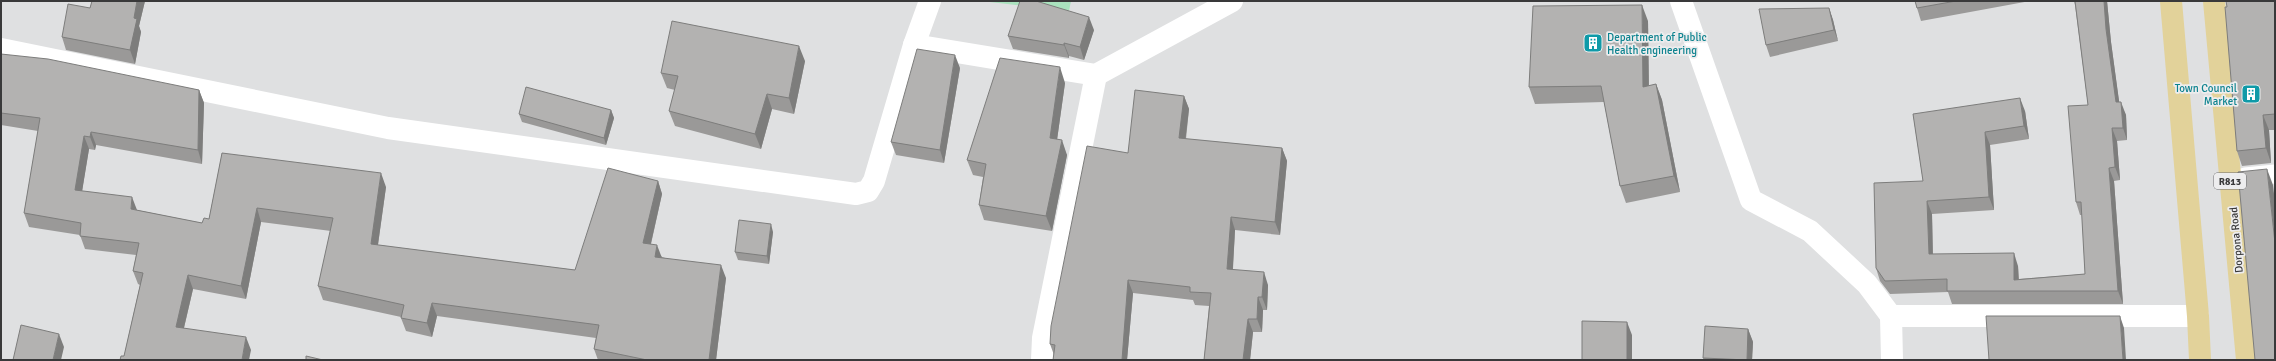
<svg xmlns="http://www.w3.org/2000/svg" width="2276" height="361" viewBox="0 0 2276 361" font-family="Signika,sans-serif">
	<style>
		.green { fill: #aae2be }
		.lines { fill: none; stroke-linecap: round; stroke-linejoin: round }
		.lane { stroke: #fff; stroke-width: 19 }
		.street { stroke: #fff; stroke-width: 22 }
		.primary { stroke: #e2d29a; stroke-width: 22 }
		.wall { fill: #9a9998 }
		.shaded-wall { fill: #7d7d7c }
		.building { fill: #b3b2b1; stroke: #7d7d7c }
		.labels { text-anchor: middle; stroke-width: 3.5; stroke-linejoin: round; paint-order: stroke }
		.shield { fill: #ededee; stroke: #6f6f70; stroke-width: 1 }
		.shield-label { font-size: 10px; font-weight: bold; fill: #39393a }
		.culture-label { font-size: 11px; fill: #0d838f; stroke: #ededee; text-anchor: start }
		.street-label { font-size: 11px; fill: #39393a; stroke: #ededee }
	</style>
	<rect width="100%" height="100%" fill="#dfe0e1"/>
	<polygon class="green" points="981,1 1071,1 1069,11"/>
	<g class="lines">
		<polyline class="lane" points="2245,177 2275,174"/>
		<g class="street">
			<polyline points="930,1 914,45 1096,75 1232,1"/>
			<polyline points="1681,1 1751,200 1810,231 1867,284 1891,316 2198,316"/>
			<polyline points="1,49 388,128 856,194 868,191 874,181 914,45"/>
			<polyline points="1891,316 1892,360"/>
			<polyline points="1042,360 1043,338 1096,75"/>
		</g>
		<g class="primary">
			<polyline points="2171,1 2198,316 2200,360"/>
			<polyline points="2214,1 2247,360"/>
		</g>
	</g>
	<g class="wall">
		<polygon points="92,1 145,1 139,26 141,32 135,64 66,50 62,37 90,8"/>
		<polygon points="1915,1 2030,1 1921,21 1917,8"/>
		<polygon points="2074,1 2107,1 2111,42 2119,102 2126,115 2127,140 2117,141 2120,180 2114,181 2123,304 1952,304 1948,292 1890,294 1880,281 1876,268 1923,181 1913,114 2025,111 2029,139 1990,145 1994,210 1932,214 1933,254 2018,266 2019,279 2085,274 2082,215 2080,215 2076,202 2088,105 2075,5"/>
		<polygon points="2275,1 2275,130 2269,130 2271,163 2242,166 2237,151"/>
		<polygon points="1829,8 1833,20 1838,41 1770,57 1766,45"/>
		<polygon points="1648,21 1649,86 1656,84 1662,100 1680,192 1626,203 1620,186 1604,102 1535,104 1529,87"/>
		<polygon points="1094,30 1084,60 1069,56 1069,58 1013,49 1008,36"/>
		<polygon points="1,54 199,90 204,103 202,164 96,145 95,150 89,149 82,191 137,210 202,223 209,219 222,153 386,187 378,245 575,270 658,181 662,194 651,244 662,257 726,278 716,360 598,360 594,349 596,338 437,316 432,337 406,331 401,318 401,317 323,300 318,286 331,231 261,222 246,299 193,289 184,328 251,350 124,356 140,285 138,284 133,271 136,255 85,249 80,235 29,227 24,213 38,131 1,125"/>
		<polygon points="805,61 794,114 772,109 761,149 675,126 669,111 675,90 667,88 661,73"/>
		<polygon points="960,68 944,163 896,155 891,142"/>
		<polygon points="1065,83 1057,140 1067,155 1052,231 984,220 979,205 983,177 973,175 967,160"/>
		<polygon points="1184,96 1189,109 1186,139 1282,148 1287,161 1280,235 1235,230 1233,269 1268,285 1267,310 1263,310 1262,332 1253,332 1250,360 1204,360 1209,306 1195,305 1193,300 1133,293 1127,360 1053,360 1054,355 1050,344 1128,153"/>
		<polygon points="611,110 614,118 606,145 522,122 519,114"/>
		<polygon points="773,232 769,264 738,260 735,252"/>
		<polygon points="1748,329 1753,342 1752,360 1704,360 1703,358"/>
	</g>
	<g class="shaded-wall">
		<polygon points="137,1 145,1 139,26 141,32 135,64 130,50 134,18"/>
		<polygon points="2104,1 2107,1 2111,42 2121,115 2116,102 2106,29"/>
		<polygon points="1642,5 1648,21 1649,103 1643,87"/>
		<polygon points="1829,8 1833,20 1838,41 1834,30"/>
		<polygon points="1089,17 1094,30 1084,60 1080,47"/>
		<polygon points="1064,43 1069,56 1069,58 1064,45"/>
		<polygon points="799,46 805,61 794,114 789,98"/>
		<polygon points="955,55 960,68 944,163 940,150"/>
		<polygon points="1060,67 1065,83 1055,154 1050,138"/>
		<polygon points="1656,84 1662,100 1680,192 1674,176"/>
		<polygon points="199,90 204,103 202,164 198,150"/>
		<polygon points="767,94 772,109 761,149 755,134"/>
		<polygon points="1184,96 1189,109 1184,151 1179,138"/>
		<polygon points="2020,98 2025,111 2029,139 2024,126"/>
		<polygon points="2121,102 2126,115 2127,140 2123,128"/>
		<polygon points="611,110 614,118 606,145 604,138"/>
		<polygon points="2263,115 2269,130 2271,163 2266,148"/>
		<polygon points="2112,128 2117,141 2120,180 2115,167"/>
		<polygon points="91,132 96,145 95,150 90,137"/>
		<polygon points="1985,132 1990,145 1994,210 1989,197"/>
		<polygon points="84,136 89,149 80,204 75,190"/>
		<polygon points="1062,140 1067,155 1052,231 1046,216"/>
		<polygon points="1282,148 1287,161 1280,235 1275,222"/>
		<polygon points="2109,168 2114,181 2123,304 2118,291"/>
		<polygon points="2267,169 2273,185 2275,202 2275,243"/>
		<polygon points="381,173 386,187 376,258 371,244"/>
		<polygon points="658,181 662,194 648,256 643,243"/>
		<polygon points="132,197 137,210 131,209"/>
		<polygon points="1927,201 1932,214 1933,267 1929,254"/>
		<polygon points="257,208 261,222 246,299 241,286"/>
		<polygon points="1231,217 1235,230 1232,282 1227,269"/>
		<polygon points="771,224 773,232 769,264 767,256"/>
		<polygon points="657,245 662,258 655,257"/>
		<polygon points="2014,253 2018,266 2019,291 2014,280"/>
		<polygon points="721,265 726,278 716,360 709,360"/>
		<polygon points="1264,272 1268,285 1267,310 1262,297"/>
		<polygon points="188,275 193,289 181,340 176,327"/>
		<polygon points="1128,280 1133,293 1127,360 1122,360"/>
		<polygon points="1258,297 1263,310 1262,332 1257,319"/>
		<polygon points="432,303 437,316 432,337 427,323"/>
		<polygon points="2120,316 2124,328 2126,360 2123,360"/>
		<polygon points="1248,319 1253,332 1250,360 1243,360"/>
		<polygon points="1627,322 1632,335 1632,360 1627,360"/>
		<polygon points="1748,329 1753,342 1752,360 1747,360"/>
		<polygon points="59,334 64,347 61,360 53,360"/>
		<polygon points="246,337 251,350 249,360 242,360"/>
	</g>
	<g class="building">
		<polygon points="92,1 137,1 134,18 137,19 130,50 62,37 68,4 90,8"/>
		<polygon points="1020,1 1036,1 1089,17 1080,47 1064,43 1064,45 1008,36"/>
		<polygon points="1915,1 1956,1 1917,8"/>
		<polygon points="2075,1 2104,1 2106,29 2116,102 2121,102 2123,128 2112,128 2115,167 2109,168 2118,291 1947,291 1947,279 1885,281 1876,268 1874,183 1923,181 1913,114 2020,98 2024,126 1985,132 1989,197 1927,201 1929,254 2014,253 2014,280 2085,274 2081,202 2076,202 2068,106 2088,105"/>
		<polygon points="2226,1 2275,1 2275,114 2263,115 2266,148 2237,151 2225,7 2227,7"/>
		<polygon points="1642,5 1643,87 1656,84 1674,176 1620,186 1601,86 1529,87 1533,6"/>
		<polygon points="1829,8 1834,30 1766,45 1759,9"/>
		<polygon points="672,21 799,46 789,98 767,94 755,134 669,111 678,76 661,73"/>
		<polygon points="917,49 955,55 940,150 891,142"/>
		<polygon points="1,54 48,59 199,90 198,150 91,132 90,137 84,136 75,190 132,197 131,209 202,223 204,218 209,219 222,153 381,173 371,244 575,270 608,168 658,181 643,243 657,245 655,257 721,265 709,360 647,360 594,349 599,325 432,303 427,323 401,318 404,305 318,286 333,218 257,208 241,286 188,275 176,327 246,337 242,360 120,360 121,356 124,356 143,273 133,271 139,243 80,236 81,223 24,213 40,118 1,113"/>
		<polygon points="1000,58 1060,67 1050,138 1062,140 1046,216 979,205 986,164 967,160"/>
		<polygon points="526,87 611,110 604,138 519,114"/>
		<polygon points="1135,90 1184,96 1179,138 1282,148 1275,222 1231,217 1227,269 1264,272 1262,297 1258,297 1257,319 1248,319 1243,360 1204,360 1211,293 1190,292 1190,287 1128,280 1122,360 1053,360 1055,345 1050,344 1051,326 1087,146 1128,153"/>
		<polygon points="2267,169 2275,243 2275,360 2255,360 2238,172"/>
		<polygon points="739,220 771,224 767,256 735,252"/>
		<polygon points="1986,316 2120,316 2123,360 1989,360"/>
		<polygon points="1582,321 1627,322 1627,360 1582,360"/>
		<polygon points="21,325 59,334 53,360 13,360"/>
		<polygon points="1705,326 1748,329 1747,360 1703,358"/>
		<polygon points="306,356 323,360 306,360"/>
	</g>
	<defs>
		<g id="building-square" transform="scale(1)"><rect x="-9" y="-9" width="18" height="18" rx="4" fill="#0f9aa8" stroke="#ededee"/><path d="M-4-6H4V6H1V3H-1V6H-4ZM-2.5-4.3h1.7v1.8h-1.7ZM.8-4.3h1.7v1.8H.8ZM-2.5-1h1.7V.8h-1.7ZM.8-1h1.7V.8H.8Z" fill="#fff"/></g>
	</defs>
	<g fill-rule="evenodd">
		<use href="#building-square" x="1593" y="43"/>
		<use href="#building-square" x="2251" y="94"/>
	</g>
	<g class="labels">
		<rect class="shield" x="2214" y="173" width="32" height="16" rx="3"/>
		<g class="shield-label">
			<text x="2230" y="185">R813</text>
		</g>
		<g class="culture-label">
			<text x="1607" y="41">Department of Public<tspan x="1607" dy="13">Health engineering</tspan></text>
			<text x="2237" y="92" text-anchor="end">Town Council<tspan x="2237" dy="13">Market</tspan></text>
		</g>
		<g class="street-label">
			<text transform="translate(2236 240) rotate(-95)" y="4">Dorpona Road</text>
		</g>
	</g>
	<rect width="2276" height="361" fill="none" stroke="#39393a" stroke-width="4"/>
</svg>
